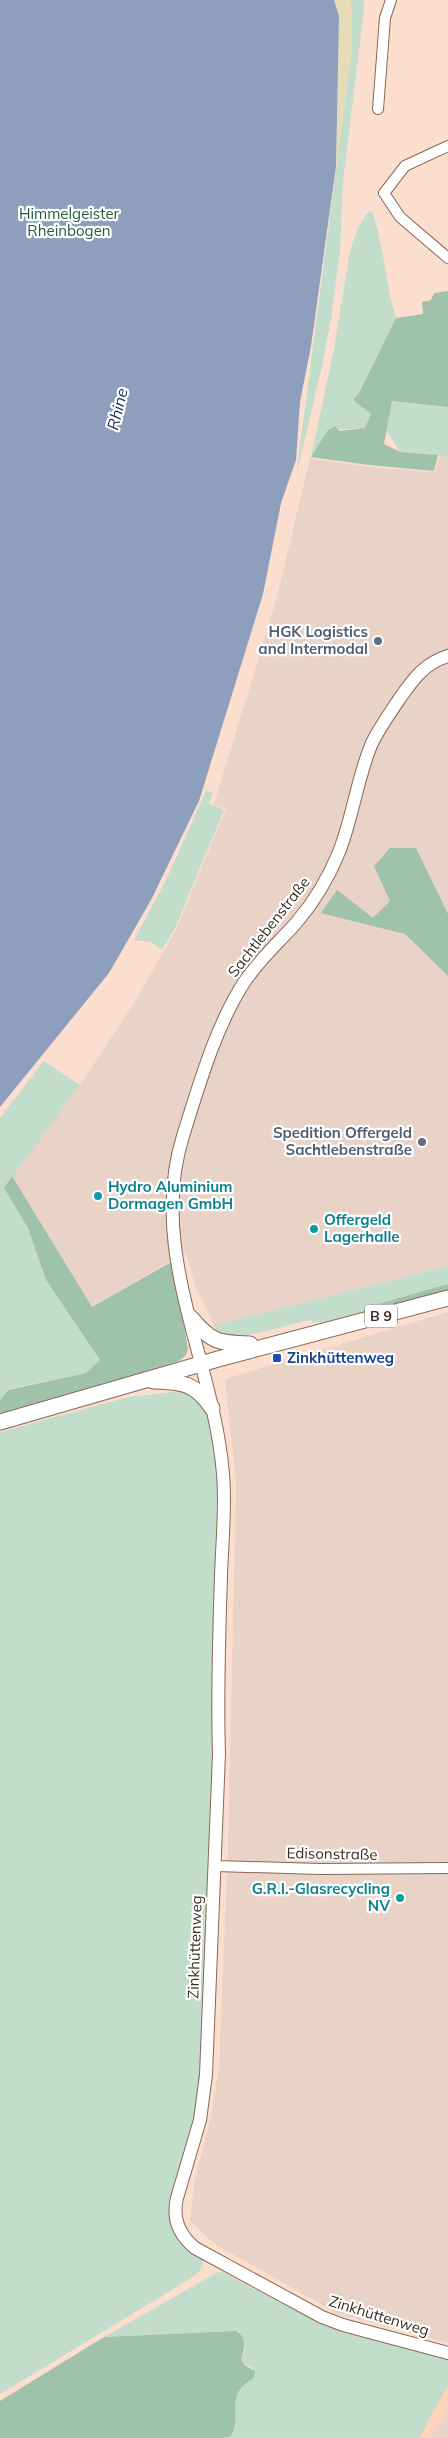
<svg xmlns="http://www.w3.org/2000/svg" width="448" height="2438" viewBox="0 0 448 2438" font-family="Mulish,sans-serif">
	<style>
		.industrial { fill: #e9d3c7 }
		.built { fill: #ffd3bb }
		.green { fill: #c2ddcb }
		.forest { fill: #9fc2ab }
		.sand { fill: #e5dcb7 }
		.water { fill: #8e9ebd }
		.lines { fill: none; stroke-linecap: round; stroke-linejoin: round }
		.minor-casing { stroke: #876755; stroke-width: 12 }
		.tertiary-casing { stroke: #876755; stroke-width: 14 }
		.primary-casing { stroke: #876755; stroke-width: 17 }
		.minor { stroke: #fff; stroke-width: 10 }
		.tertiary { stroke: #fff; stroke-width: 12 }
		.primary { stroke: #fff; stroke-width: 15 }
		.service-dot { fill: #5c6f8a; stroke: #fff; stroke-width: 2 }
		.culture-dot { fill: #0f9aa8; stroke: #fff; stroke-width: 2 }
		.transit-dot { fill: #1a4fb4; stroke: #fff; stroke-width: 2 }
		.labels { text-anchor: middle; stroke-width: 4.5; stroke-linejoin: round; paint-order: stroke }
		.shield { fill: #fff; stroke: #766c66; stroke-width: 1 }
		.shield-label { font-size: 14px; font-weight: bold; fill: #3b2d25 }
		.park-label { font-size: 15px; fill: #235c3d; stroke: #fff }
		.service-label { font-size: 15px; font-weight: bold; fill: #4e5e75; stroke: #fff; text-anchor: end }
		.street-label { font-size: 15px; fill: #3b2d25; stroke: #fff }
		.culture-label { font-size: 15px; font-weight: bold; fill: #0d838f; stroke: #fff; text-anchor: start }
		.transit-label { font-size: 15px; font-weight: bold; fill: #164399; stroke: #fff; text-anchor: start }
		.water-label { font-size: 16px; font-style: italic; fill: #172953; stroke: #fff }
	</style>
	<rect width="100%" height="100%" fill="#fcdece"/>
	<g class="industrial">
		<polygon points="440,455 448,456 448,1266 214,1325 195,1285 186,1252 92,1307 12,1176 80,1085 134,1003 175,932 226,809 214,804 276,601 310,458 367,467 435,472"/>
		<polygon points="448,1312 448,2343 338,2314 213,2243 190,2220 194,2183 209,2125 219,2069 228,1845 236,1484 225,1379"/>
		<polygon points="448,2407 448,2438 430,2438 438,2425"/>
	</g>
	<polygon class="built" points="448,2385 448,2407 438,2425 430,2438 419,2438"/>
	<g class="green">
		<polygon points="351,0 364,0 364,9 343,182 340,251 331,319 322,366 296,477 352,47"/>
		<path d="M372,211C384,246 385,283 396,318L359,393L353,400L371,414L365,428L329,430L311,457L334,349L350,251L357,230L366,214Z"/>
		<polygon points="391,401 448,407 448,456 400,452 386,430"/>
		<polygon points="206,791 213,793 209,803 224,810 175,928 162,950 151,942 134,940 166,880"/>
		<polygon points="44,1061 80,1085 4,1188 28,1228 46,1280 100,1360 86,1373 8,1389 0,1400 0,1118"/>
		<path d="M448,1266V1284L367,1307L369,1314L350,1319L313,1323L312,1320C287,1323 240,1345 217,1331L214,1325Z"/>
		<path d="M173,1392L187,1393L200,1399L211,1424L220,1476L216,1506L219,1529L212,1817L198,2105L175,2185L186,2247L203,2260C204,2273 189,2278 180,2285L0,2394V1432L128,1397Z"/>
		<path d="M220,2271L294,2309L448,2358V2385L419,2438H223L231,2436C244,2414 222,2395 254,2378L252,2367L244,2365L241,2359L245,2349L235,2331L104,2337Z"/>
	</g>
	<g class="forest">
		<polygon points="448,291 448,407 392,401 384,444 400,452 438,455 434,471 369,465 311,457 328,430 335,426 339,431 365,428 371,414 353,400 359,393 396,318 423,314 422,302 431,300 434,293"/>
		<polygon points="390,848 416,848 448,914 448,976 405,934 321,913 337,890 373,918 390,901 374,866"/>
		<polygon points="12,1176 92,1307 173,1261 188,1349 186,1355 179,1361 0,1416 0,1400 8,1390 86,1373 100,1360 46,1280 28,1228 4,1188"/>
		<polygon points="448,1284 448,1292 369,1314 367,1307"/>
		<path d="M236,2331C247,2337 245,2348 241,2359L244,2365L255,2371L254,2378C222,2395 244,2413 231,2436L223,2438H0V2401L104,2337Z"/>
	</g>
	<polygon class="sand" points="334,0 351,0 352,47 336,173 339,16"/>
	<polygon class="water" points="0,0 334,0 339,16 336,166 311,346 300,402 296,460 281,503 263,594 199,801 151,900 109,973 0,1107"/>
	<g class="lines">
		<g class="minor-casing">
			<g id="minor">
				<polyline points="378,109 385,18 391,0"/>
				<polyline points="448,146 405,166 384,193 400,217 448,258"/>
				<polyline points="215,1866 320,1869 448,1868"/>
			</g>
		</g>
		<g class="tertiary-casing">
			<path id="tertiary" d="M448,656C425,663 414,678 400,698C390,713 380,727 372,743C357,778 353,817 339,852C329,877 314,902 296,923C279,942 260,959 245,981C216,1025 199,1085 183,1136C147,1251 214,1361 223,1474C226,1508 222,1542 221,1576C219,1636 217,1694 219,1754L206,2075L200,2120L177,2198C172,2219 179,2235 195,2248L322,2317L343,2325L448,2353"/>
		</g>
		<g class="primary-casing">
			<g id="primary">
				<path d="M191,1318C212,1343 219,1343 250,1344"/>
				<path d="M153,1381C181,1382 195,1382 212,1408"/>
				<polyline points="0,1422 218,1359 448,1298"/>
			</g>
		</g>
		<use href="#minor" class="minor"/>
		<use href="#tertiary" class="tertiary"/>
		<use href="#primary" class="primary"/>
	</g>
	<g class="service-dot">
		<circle cx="378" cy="641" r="5"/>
		<circle cx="422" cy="1142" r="5"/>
	</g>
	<g class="culture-dot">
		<circle cx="98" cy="1196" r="5"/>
		<circle cx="314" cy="1229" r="5"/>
		<circle cx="400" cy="1898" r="5"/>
	</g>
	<rect class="transit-dot" x="272" y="1353" width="10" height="10" rx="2.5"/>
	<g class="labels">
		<rect class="shield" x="365" y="1304.5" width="32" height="23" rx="4"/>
		<g class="shield-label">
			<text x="381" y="1321">B 9</text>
		</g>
		<g class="park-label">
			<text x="69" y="219">Himmelgeister<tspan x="69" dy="17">Rheinbogen</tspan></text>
		</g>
		<g class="service-label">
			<text x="368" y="637">HGK Logistics<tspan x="368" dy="17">and Intermodal</tspan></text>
			<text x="412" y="1138">Spedition Offergeld<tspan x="412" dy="17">Sachtlebenstraße</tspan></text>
		</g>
		<g class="street-label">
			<text transform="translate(269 927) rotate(-52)" y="5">Sachtlebenstraße</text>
			<text transform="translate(332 1854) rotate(1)" y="5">Edisonstraße</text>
			<text transform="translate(195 1947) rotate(-88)" y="5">Zinkhüttenweg</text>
			<text transform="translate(379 2316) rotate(17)" y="5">Zinkhüttenweg</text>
		</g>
		<g class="culture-label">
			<text x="108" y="1192">Hydro Aluminium<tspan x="108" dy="17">Dormagen GmbH</tspan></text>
			<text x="324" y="1225">Offergeld<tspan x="324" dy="17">Lagerhalle</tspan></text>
			<text x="390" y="1894" text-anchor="end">G.R.I.-Glasrecycling<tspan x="390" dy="17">NV</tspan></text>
		</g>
		<g class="transit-label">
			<text x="287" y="1363">Zinkhüttenweg</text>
		</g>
		<g class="water-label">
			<text transform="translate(117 409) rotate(-76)" y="6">Rhine</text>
		</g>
	</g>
</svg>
